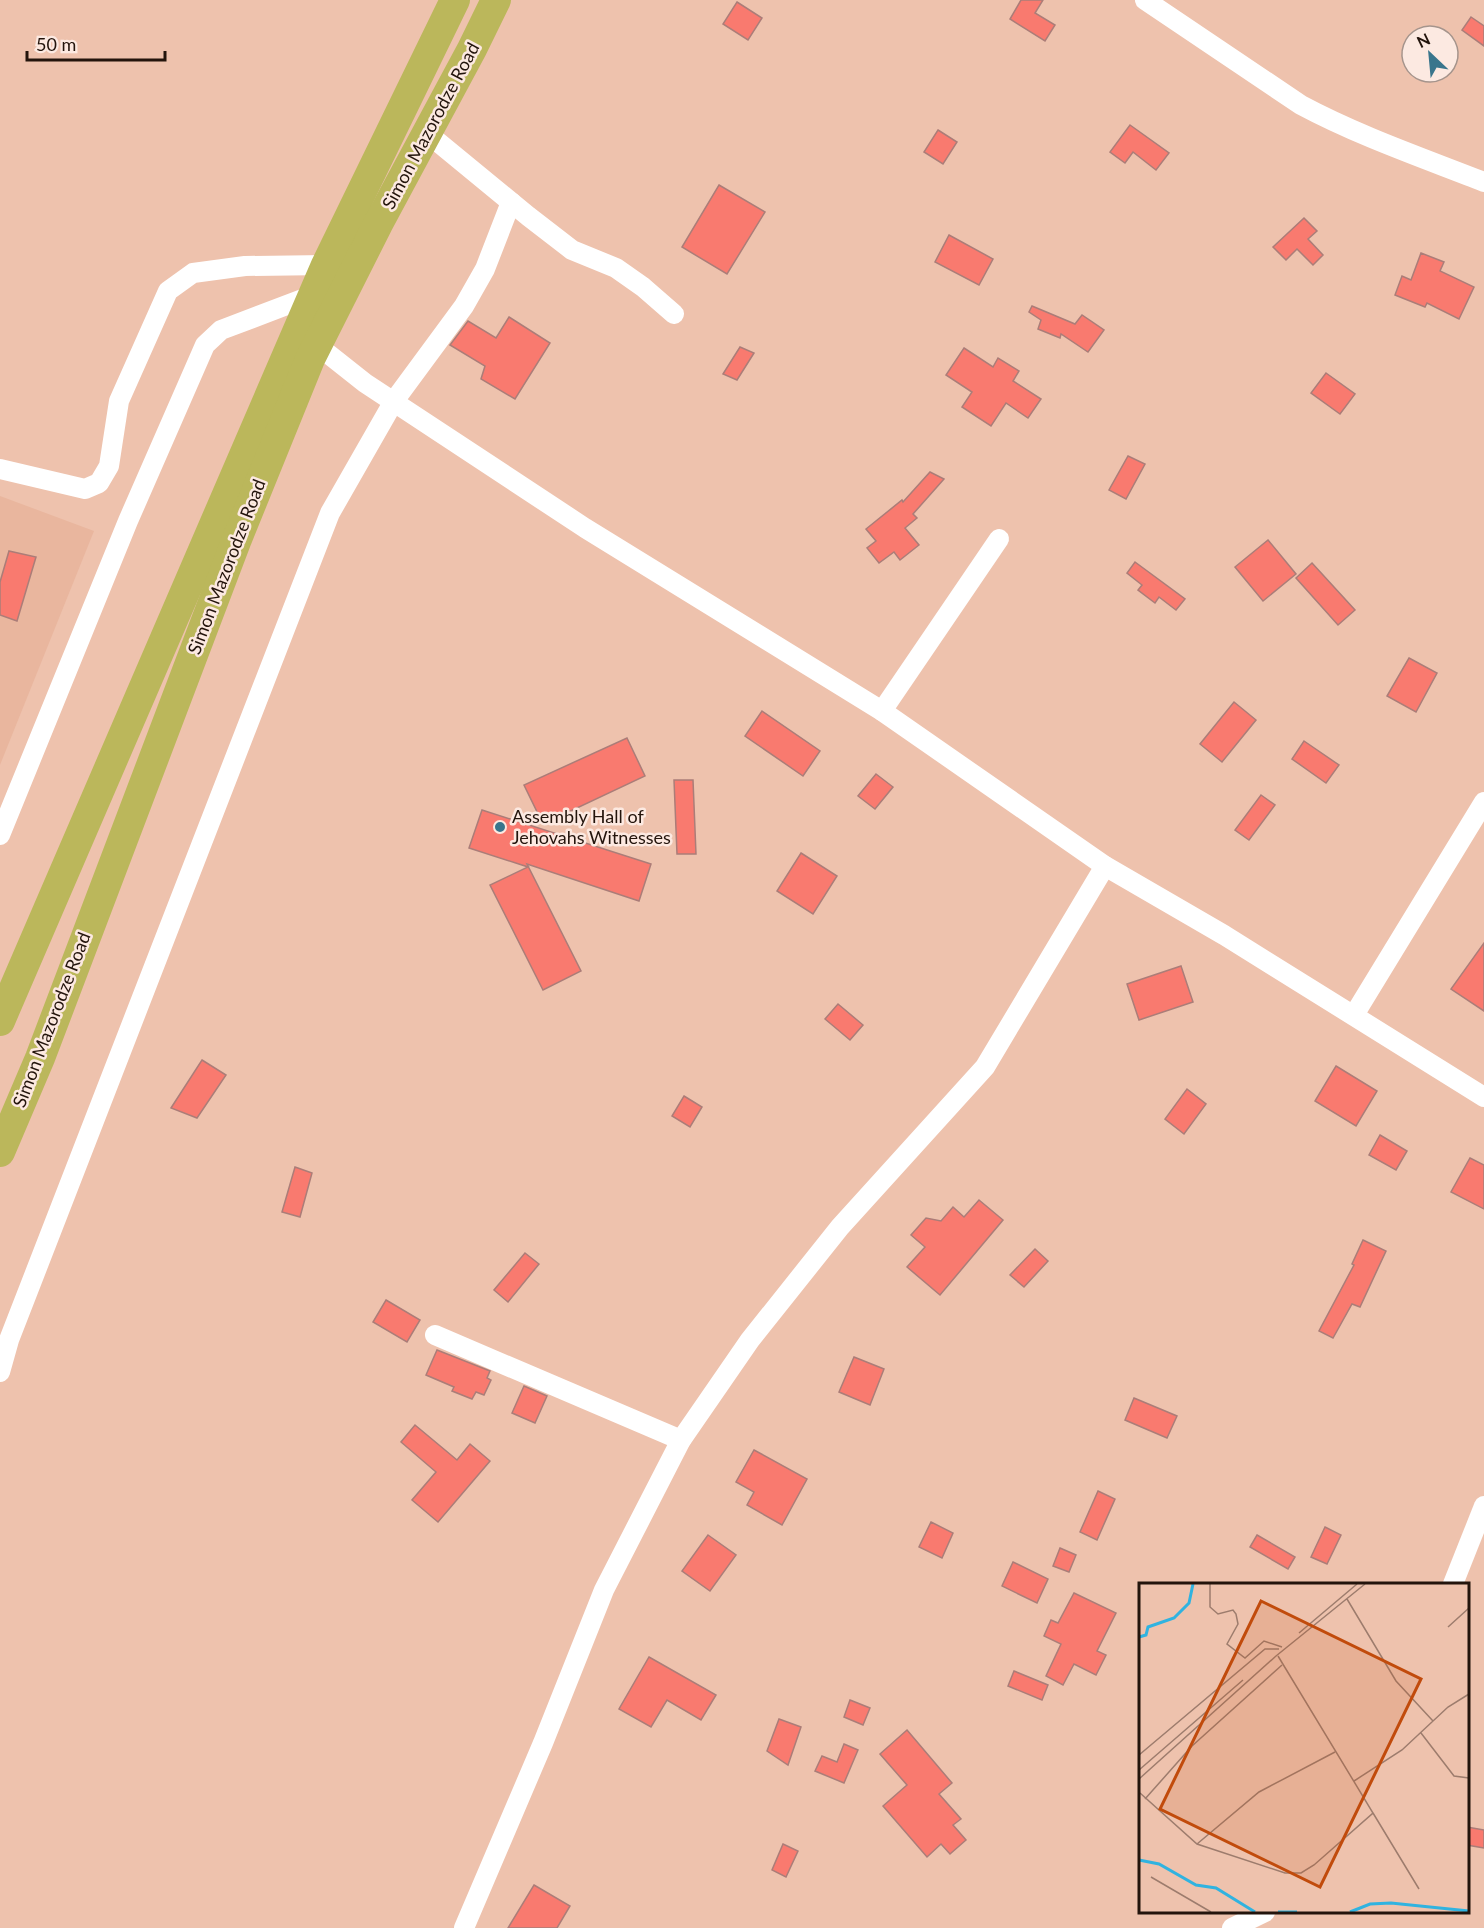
<svg xmlns="http://www.w3.org/2000/svg" width="1484" height="1928" viewBox="0 0 1484 1928" font-family="Lato,sans-serif">
	<style>
		.built { fill: #e9b69e }
		.building { fill: #f97a6f; stroke: #ab7d78; stroke-width: 1.5 }
		.lines { fill: none; stroke-linecap: round; stroke-linejoin: round }
		.minor { stroke: #fff; stroke-width: 20 }
		.highway { stroke: #bbb75b; stroke-width: 30 }
		.poi-dot { fill: #39758c; stroke: #fce9e1; stroke-width: 2 }
		.labels { text-anchor: middle; stroke-width: 5; stroke-linejoin: round; paint-order: stroke }
		.street-label { font-size: 18px; fill: #23140c; stroke: #fce9e1 }
		.poi-label { font-size: 18px; fill: #23140c; stroke: #fce9e1; text-anchor: start }
		.inset-river { fill: none; stroke: #30b3e0; stroke-width: 3 }
		.inset-road { fill: none; stroke: #9d7c6d; stroke-width: 1.5 }
		.view { fill: #c14b0c; fill-opacity: 0.15; stroke: #c14b0c; stroke-width: 3 }
		.inset-edge { fill: none; stroke: #23140c; stroke-width: 3 }
	</style>
	<rect width="100%" height="100%" fill="#eec2ad"/>
	<polygon class="built" points="0,496 94,531 0,765"/>
	<g class="building">
		<polygon points="1021,0 1043,0 1035,13 1055,25 1045,41 1010,19"/>
		<polygon points="737,2 762,18 748,40 723,24"/>
		<polygon points="1471,17 1484,26 1484,46 1462,30"/>
		<polygon points="1130,125 1169,153 1156,170 1133,152 1125,163 1110,152"/>
		<polygon points="938,130 957,142 943,164 924,152"/>
		<polygon points="719,185 765,212 727,274 682,247"/>
		<polygon points="1304,218 1317,231 1308,239 1323,255 1313,265 1297,249 1286,260 1273,247"/>
		<polygon points="949,235 993,259 979,285 935,262"/>
		<polygon points="1421,253 1444,262 1440,271 1474,287 1459,319 1427,303 1425,307 1395,295 1402,276 1411,280"/>
		<polygon points="1032,306 1075,324 1082,315 1104,330 1088,352 1061,334 1060,338 1038,329 1041,320 1029,312"/>
		<polygon points="509,317 550,343 515,399 481,379 485,366 450,345 468,321 496,338"/>
		<polygon points="740,347 754,353 737,380 723,374"/>
		<polygon points="964,348 993,367 998,358 1019,371 1013,381 1041,399 1028,418 1006,403 991,426 962,407 972,392 946,375"/>
		<polygon points="1326,373 1355,394 1340,414 1311,393"/>
		<polygon points="1128,456 1145,464 1126,499 1109,490"/>
		<polygon points="930,472 944,479 913,514 917,518 905,528 919,545 900,560 894,552 879,563 867,548 876,541 866,529 902,500 903,502"/>
		<polygon points="1268,540 1296,574 1263,601 1235,567"/>
		<polygon points="9,551 36,557 17,621 0,615 0,582"/>
		<polygon points="1135,562 1185,599 1176,610 1159,597 1155,603 1138,590 1142,585 1127,573"/>
		<polygon points="1312,563 1355,610 1338,625 1296,578"/>
		<polygon points="1409,658 1437,673 1416,712 1387,696"/>
		<polygon points="1234,702 1256,720 1222,762 1200,744"/>
		<polygon points="762,711 820,751 803,776 745,736"/>
		<polygon points="627,738 645,776 543,824 524,785"/>
		<polygon points="1304,741 1339,765 1326,783 1292,759"/>
		<polygon points="876,774 893,787 875,809 858,796"/>
		<polygon points="674,780 693,780 696,854 677,854"/>
		<polygon points="1261,795 1275,805 1249,840 1235,830"/>
		<polygon points="482,810 651,864 639,901 527,864 581,971 543,990 490,885 528,867 469,848"/>
		<polygon points="801,853 837,876 813,914 777,891"/>
		<polygon points="1484,943 1484,1011 1451,989"/>
		<polygon points="1181,966 1193,1002 1139,1020 1127,984"/>
		<polygon points="838,1004 863,1025 850,1040 825,1019"/>
		<polygon points="202,1060 226,1075 197,1118 171,1108"/>
		<polygon points="1336,1066 1377,1091 1356,1126 1315,1101"/>
		<polygon points="1187,1089 1206,1104 1184,1134 1165,1119"/>
		<polygon points="684,1096 702,1107 690,1127 672,1116"/>
		<polygon points="1380,1135 1407,1151 1396,1170 1369,1155"/>
		<polygon points="1470,1158 1484,1165 1484,1209 1451,1192"/>
		<polygon points="295,1167 312,1173 300,1217 282,1212"/>
		<polygon points="979,1200 1003,1220 940,1295 907,1267 925,1247 911,1235 926,1218 941,1221 953,1207 964,1217"/>
		<polygon points="1363,1240 1386,1251 1360,1307 1352,1304 1333,1338 1319,1331 1354,1265 1352,1264"/>
		<polygon points="1035,1249 1048,1261 1024,1287 1010,1275"/>
		<polygon points="525,1253 539,1264 508,1302 494,1290"/>
		<polygon points="386,1300 420,1320 407,1342 373,1322"/>
		<polygon points="437,1350 490,1371 487,1378 491,1380 484,1395 476,1392 472,1399 452,1391 454,1387 426,1375"/>
		<polygon points="854,1357 884,1369 870,1405 839,1392"/>
		<polygon points="524,1386 547,1396 535,1423 512,1413"/>
		<polygon points="1134,1398 1177,1416 1167,1438 1125,1420"/>
		<polygon points="415,1425 457,1460 470,1444 490,1461 438,1522 412,1500 436,1472 401,1442"/>
		<polygon points="754,1450 807,1479 782,1525 747,1505 754,1492 736,1482"/>
		<polygon points="1098,1491 1115,1499 1097,1540 1080,1532"/>
		<polygon points="931,1522 953,1533 942,1558 919,1547"/>
		<polygon points="1325,1527 1341,1535 1327,1564 1311,1557"/>
		<polygon points="708,1535 736,1555 710,1591 682,1571"/>
		<polygon points="1257,1535 1295,1557 1288,1569 1250,1547"/>
		<polygon points="1060,1548 1076,1555 1069,1572 1053,1566"/>
		<polygon points="1013,1562 1048,1579 1037,1603 1002,1586"/>
		<polygon points="1074,1593 1116,1613 1097,1651 1106,1655 1096,1675 1074,1664 1063,1685 1046,1676 1061,1644 1044,1636 1051,1620 1058,1623"/>
		<polygon points="649,1657 716,1695 701,1720 667,1700 651,1727 619,1709"/>
		<polygon points="1014,1671 1048,1685 1042,1700 1008,1686"/>
		<polygon points="850,1700 870,1708 863,1725 844,1717"/>
		<polygon points="779,1719 801,1727 788,1765 767,1751"/>
		<polygon points="907,1730 952,1783 939,1794 961,1819 953,1825 966,1840 950,1854 941,1844 927,1857 883,1806 907,1785 880,1754"/>
		<polygon points="844,1744 858,1750 844,1783 815,1771 822,1756 837,1762"/>
		<polygon points="1467,1827 1484,1830 1484,1848 1467,1845"/>
		<polygon points="783,1844 798,1851 786,1877 772,1870"/>
		<polygon points="534,1885 570,1906 557,1928 508,1928"/>
	</g>
	<g class="lines">
		<g class="minor">
			<path d="M1145,0L1301,105C1359,136 1423,158 1484,182"/>
			<polyline points="427,133 528,216 572,250 616,268 643,287 674,314"/>
			<polyline points="317,345 365,383 585,528 882,711 1105,866 1224,935 1484,1097"/>
			<polyline points="0,469 85,489 99,483 109,466 119,401 168,291 193,273 245,266 326,265"/>
			<polyline points="882,711 999,539"/>
			<polyline points="0,835 128,521 205,345 221,330 313,295"/>
			<polyline points="1354,1015 1484,802"/>
			<polyline points="435,1335 681,1440"/>
			<polyline points="0,1372 9,1340 330,513 394,401 464,306 485,269 511,202"/>
			<polyline points="1453,1584 1484,1506"/>
			<polyline points="464,1928 543,1743 604,1590 681,1440 750,1340 840,1227 985,1067 1105,866"/>
			<polyline points="1232,1928 1265,1912"/>
		</g>
		<g class="highway">
			<polyline points="0,1021 326,265 455,0"/>
			<polyline points="0,1152 40,1058 237,539 310,359 378,224 472,49 496,0"/>
		</g>
	</g>
	<circle class="poi-dot" cx="500" cy="827" r="6"/>
	<g class="labels">
		<g class="street-label">
			<text transform="translate(431 126) rotate(-62)" y="6">Simon Mazorodze Road</text>
			<text transform="translate(227 567) rotate(-69)" y="6">Simon Mazorodze Road</text>
			<text transform="translate(52 1020) rotate(-69)" y="6">Simon Mazorodze Road</text>
		</g>
		<g class="poi-label">
			<text x="512" y="823">Assembly Hall of<tspan x="512" dy="21">Jehovahs Witnesses</tspan></text>
		</g>
	</g>
	<g transform="translate(1139 1583)">
		<rect width="330" height="330" fill="#eec2ad"/>
		<path class="inset-river" d="M0,54L7,52L9,44L35,35L50,20L54,1M0,277L20,281L57,302L77,305L116,329M139,329H158M211,329L231,321L252,320L330,328"/>
		<path class="inset-road" d="M71,1V24L79,31L94,27L97,31L99,41L88,61L106,75L125,58L143,64M208,16L257,98L294,138M309,44L330,25M160,50L218,1M282,150L315,193L330,195M0,172L126,66H140M0,187L104,97M0,196L137,73L226,1M215,198L263,167L309,124L330,111M1,210L58,261L146,290H162L175,282L234,230L139,73M6,216L53,163L143,82M234,230L280,306M58,261L120,209L196,169M12,294L72,329"/>
		<path class="view" d="M122,18L282,96L181,304L21,226Z"/>
		<rect width="330" height="330" class="inset-edge"/>
	</g>
	<g transform="translate(1430 54) rotate(334)"><circle r="28" fill="#fce9e1" stroke="#a5948c" stroke-width="1.5"/>
	<path d="M0-4.5L10 22L0 15L-10 22Z" fill="#39758c"/>
	<text y="-9" font-size="16" font-weight="bold" text-anchor="middle" fill="#23140c">N</text>
	</g>
	<path d="M27 51v9h138v-9" fill="none" stroke="#23140c" stroke-width="3"/>
	<text x="36" y="51" font-size="18" fill="#23140c" stroke="#fce9e1" stroke-width="4.5" paint-order="stroke">50 m</text>
</svg>
